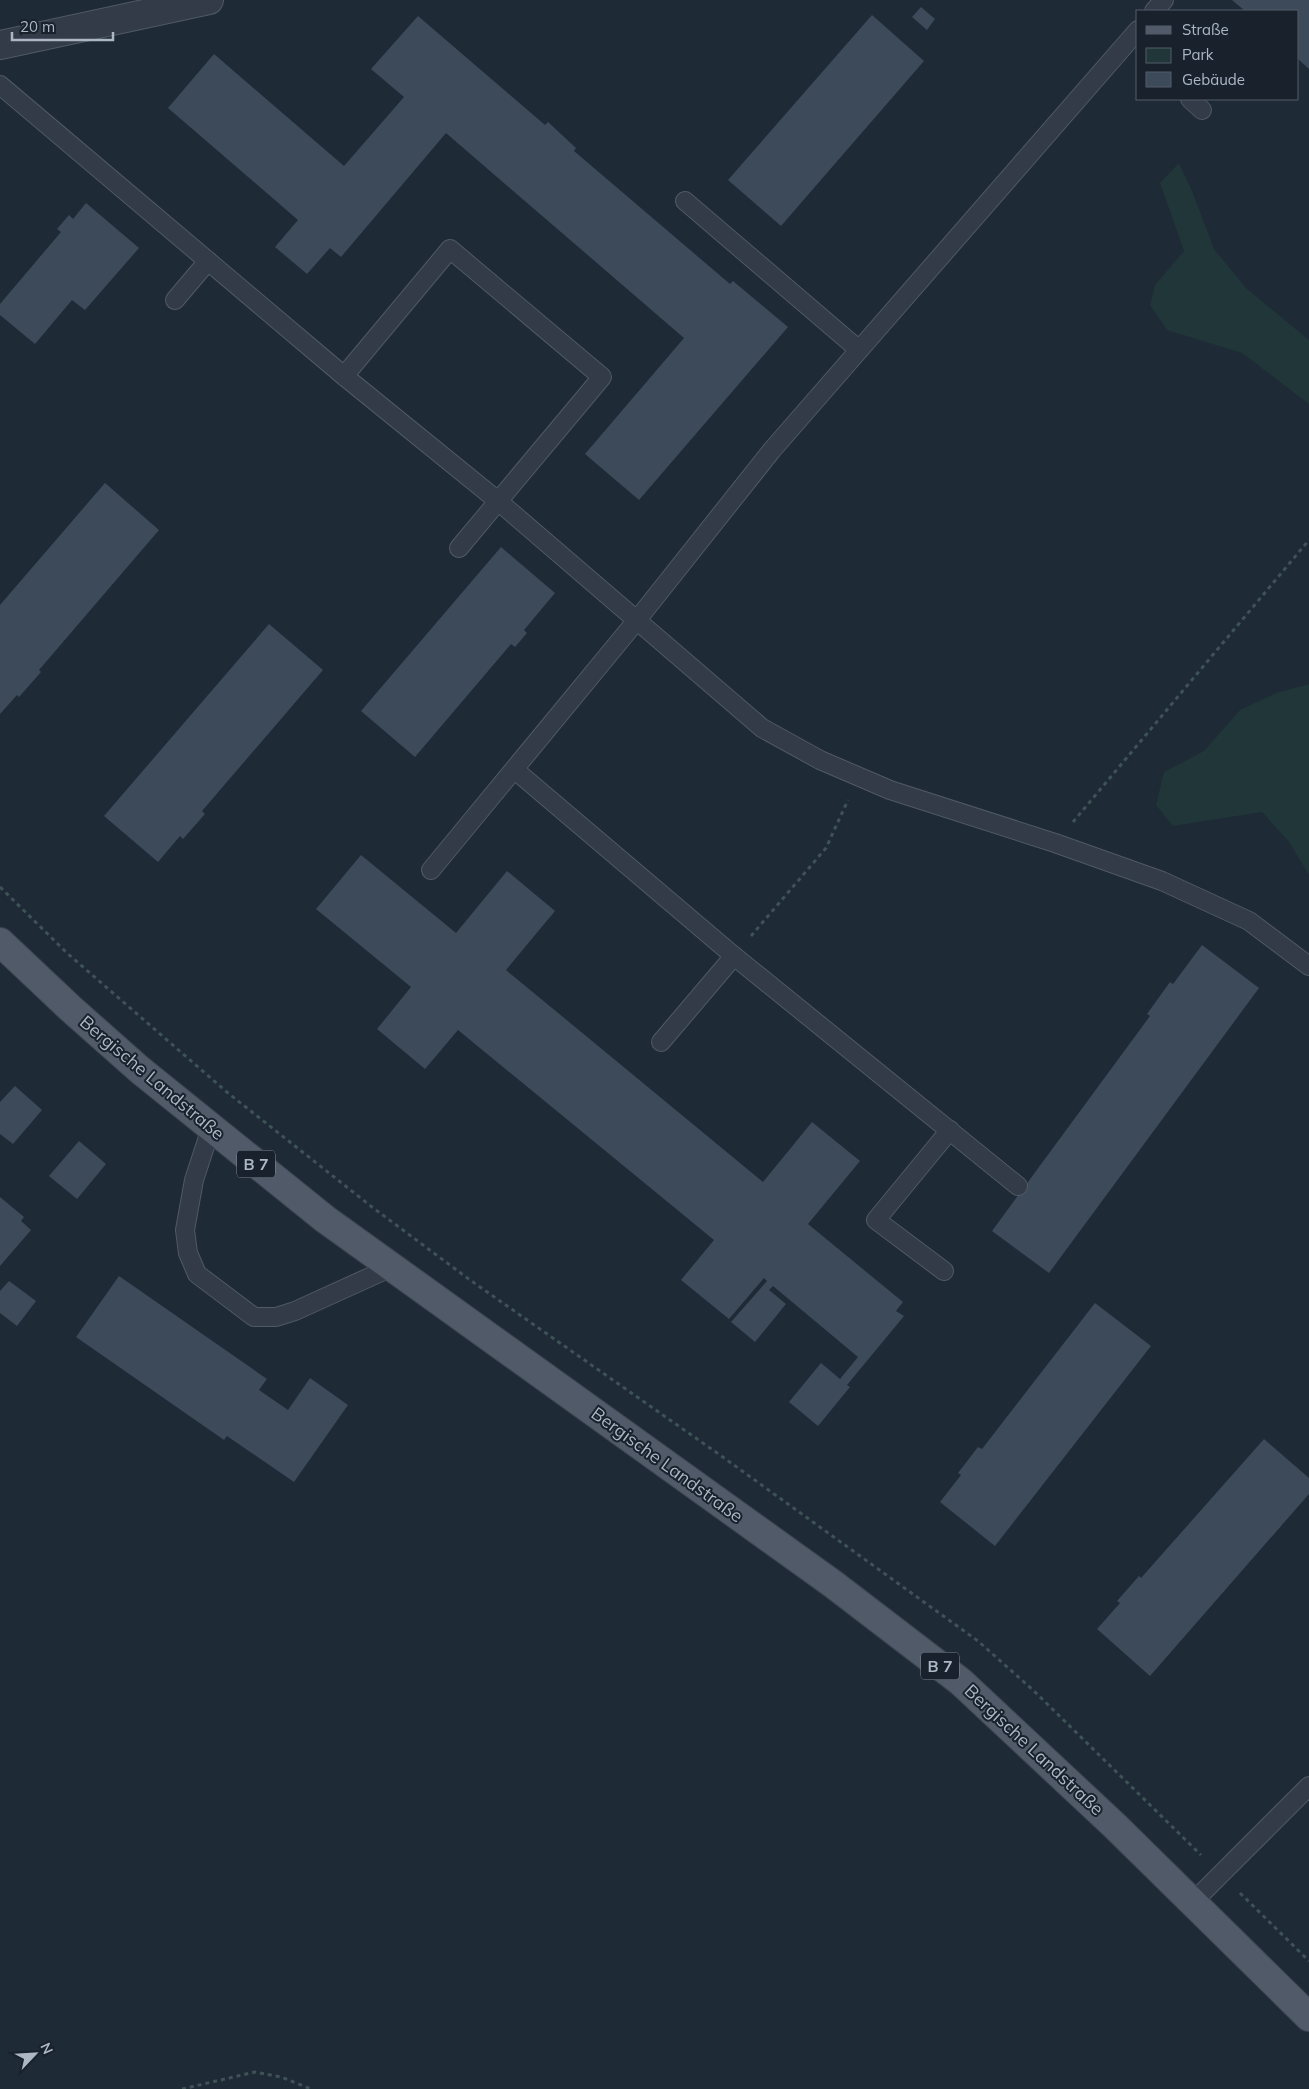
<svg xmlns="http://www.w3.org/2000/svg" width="1309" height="2089" viewBox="0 0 1309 2089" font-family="Mulish,sans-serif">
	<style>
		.green { fill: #203638 }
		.building { fill: #3c4a5a }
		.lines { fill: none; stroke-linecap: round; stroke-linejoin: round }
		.service-casing { stroke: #505966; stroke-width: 20 }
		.tertiary-casing { stroke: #505966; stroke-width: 30 }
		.primary-casing { stroke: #3c4551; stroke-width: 30 }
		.path { stroke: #3e5356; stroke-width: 3; stroke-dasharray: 4 4; stroke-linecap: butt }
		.service { stroke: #323b47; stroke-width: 18 }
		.tertiary { stroke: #323b47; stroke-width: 28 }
		.primary { stroke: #505a68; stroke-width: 28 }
		.labels { text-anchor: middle; stroke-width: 4; stroke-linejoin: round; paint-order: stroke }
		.shield { fill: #18212c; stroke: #808997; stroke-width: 1 }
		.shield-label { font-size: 16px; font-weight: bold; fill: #acb6c5 }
		.street-label { font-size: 18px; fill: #acb6c5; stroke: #18212c }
	</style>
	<rect width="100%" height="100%" fill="#1f2a37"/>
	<g class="green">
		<polygon points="1179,163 1192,191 1214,249 1246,288 1309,340 1309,404 1242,353 1167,330 1150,305 1155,285 1184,251 1160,183"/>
		<polygon points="1309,684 1309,875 1289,842 1262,812 1173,826 1156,805 1164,772 1204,751 1240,710 1276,693"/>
	</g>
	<g class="building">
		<polygon points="1232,0 1309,0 1309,69 1298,59 1298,11 1245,11"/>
		<polygon points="921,7 935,19 927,30 912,17"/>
		<polygon points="872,15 924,61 781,226 728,180"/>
		<polygon points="418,16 545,125 548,122 576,148 574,151 730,284 733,281 788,327 639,500 585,454 684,338 446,133 341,257 330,248 307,274 275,247 298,220 168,108 214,54 344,166 404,97 371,69"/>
		<polygon points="86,203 139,248 85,310 72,300 35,344 0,315 0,304 61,232 57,229 69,215 73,219"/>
		<polygon points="105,483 159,530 39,670 41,672 19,697 17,695 0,714 0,605"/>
		<polygon points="501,547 555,593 524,630 527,633 515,647 511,644 415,757 361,711"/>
		<polygon points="269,624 323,670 202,811 205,814 183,839 180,836 158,862 104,816"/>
		<polygon points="361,855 456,933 507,871 555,911 506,970 763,1182 812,1122 860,1161 808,1224 903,1302 896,1311 904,1316 847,1385 850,1387 818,1426 789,1402 821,1363 840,1379 858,1357 773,1286 769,1290 786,1304 755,1342 731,1322 767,1281 764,1278 729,1319 681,1280 714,1240 458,1030 425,1069 377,1029 411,987 316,909"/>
		<polygon points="1202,945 1259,988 1049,1273 992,1231 1150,1016 1147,1014 1170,982 1173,984"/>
		<polygon points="15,1086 42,1110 13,1144 0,1134 0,1102"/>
		<polygon points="79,1141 106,1164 77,1199 49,1176"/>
		<polygon points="0,1197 24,1217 21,1221 31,1230 0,1266"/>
		<polygon points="119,1276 267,1379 259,1390 288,1410 310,1378 348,1405 294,1482 227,1436 224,1440 76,1337"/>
		<polygon points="9,1281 36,1301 17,1326 0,1313 0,1291"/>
		<polygon points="1095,1303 1151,1346 995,1546 940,1502 961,1475 958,1473 978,1447 982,1449"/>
		<polygon points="1264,1439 1309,1478 1309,1494 1150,1676 1097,1629 1120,1603 1117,1601 1139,1576 1141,1578"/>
	</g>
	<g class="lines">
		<g class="service-casing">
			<g id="service">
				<polyline points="1154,11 1164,0"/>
				<polyline points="0,85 344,376 498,501 762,728 820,760 890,790 1055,843 1162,881 1249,921 1309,966"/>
				<polyline points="1190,99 1202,110"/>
				<polyline points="685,201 858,349"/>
				<polyline points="175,300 208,261"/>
				<polyline points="344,376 450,249 602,377 459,548"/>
				<polyline points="515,770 734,956 1018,1186"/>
				<polyline points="431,870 637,620 772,450 1138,30"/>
				<polyline points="661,1042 734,956"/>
				<polyline points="211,1128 194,1180 185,1230 188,1253 197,1274 254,1317 276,1317 295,1311 392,1267"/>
				<polyline points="944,1271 876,1220 950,1130"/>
				<polyline points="1192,1903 1309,1786"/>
			</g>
		</g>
		<g class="tertiary-casing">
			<polyline id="tertiary" points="0,45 209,0"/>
		</g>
		<g class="primary-casing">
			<polyline id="primary" points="0,942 70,1008 140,1070 325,1219 833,1584 961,1682 1115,1826 1309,2017"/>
		</g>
		<g class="path">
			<polyline points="1073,822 1309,540"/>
			<polyline points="0,887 67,953 228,1093 372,1207 470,1280 720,1455 978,1641 1034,1691 1201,1855"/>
			<polyline points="751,936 826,848 848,800"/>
			<polyline points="1240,1893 1309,1961"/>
			<polyline points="182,2089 255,2072 281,2077 311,2089"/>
		</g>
		<use href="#service" class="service"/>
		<use href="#tertiary" class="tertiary"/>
		<use href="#primary" class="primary"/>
	</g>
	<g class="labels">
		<g class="shield">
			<rect x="237" y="1150.5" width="38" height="27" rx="4"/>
			<rect x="921" y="1652.5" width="38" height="27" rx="4"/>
		</g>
		<g class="shield-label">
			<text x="256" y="1170">B 7</text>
			<text x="940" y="1672">B 7</text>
		</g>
		<g class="street-label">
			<text transform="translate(152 1078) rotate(40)" y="6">Bergische Landstraße</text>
			<text transform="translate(667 1465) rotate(36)" y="6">Bergische Landstraße</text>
			<text transform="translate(1034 1750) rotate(43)" y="6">Bergische Landstraße</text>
		</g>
	</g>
	<rect x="1136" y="10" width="162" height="90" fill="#18212c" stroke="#535d69"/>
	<rect x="1146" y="26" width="25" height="8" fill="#505a68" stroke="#535d69"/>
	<text x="1182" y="35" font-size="15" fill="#acb6c5">Straße</text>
	<rect x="1146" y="48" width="25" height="15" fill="#203638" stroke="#535d69"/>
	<text x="1182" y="60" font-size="15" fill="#acb6c5">Park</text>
	<rect x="1146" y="72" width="25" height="15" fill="#3c4a5a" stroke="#535d69"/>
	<text x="1182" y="85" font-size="15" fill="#acb6c5">Gebäude</text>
	<g transform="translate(35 2054) rotate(65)" stroke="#18212c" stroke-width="4" paint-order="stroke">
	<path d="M0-4L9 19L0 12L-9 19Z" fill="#acb6c5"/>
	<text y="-8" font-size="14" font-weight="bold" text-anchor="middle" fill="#acb6c5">N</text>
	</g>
	<path d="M12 32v8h101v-8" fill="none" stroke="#acb6c5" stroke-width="2.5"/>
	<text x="20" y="32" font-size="15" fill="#acb6c5" stroke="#18212c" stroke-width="4" paint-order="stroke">20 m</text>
</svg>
